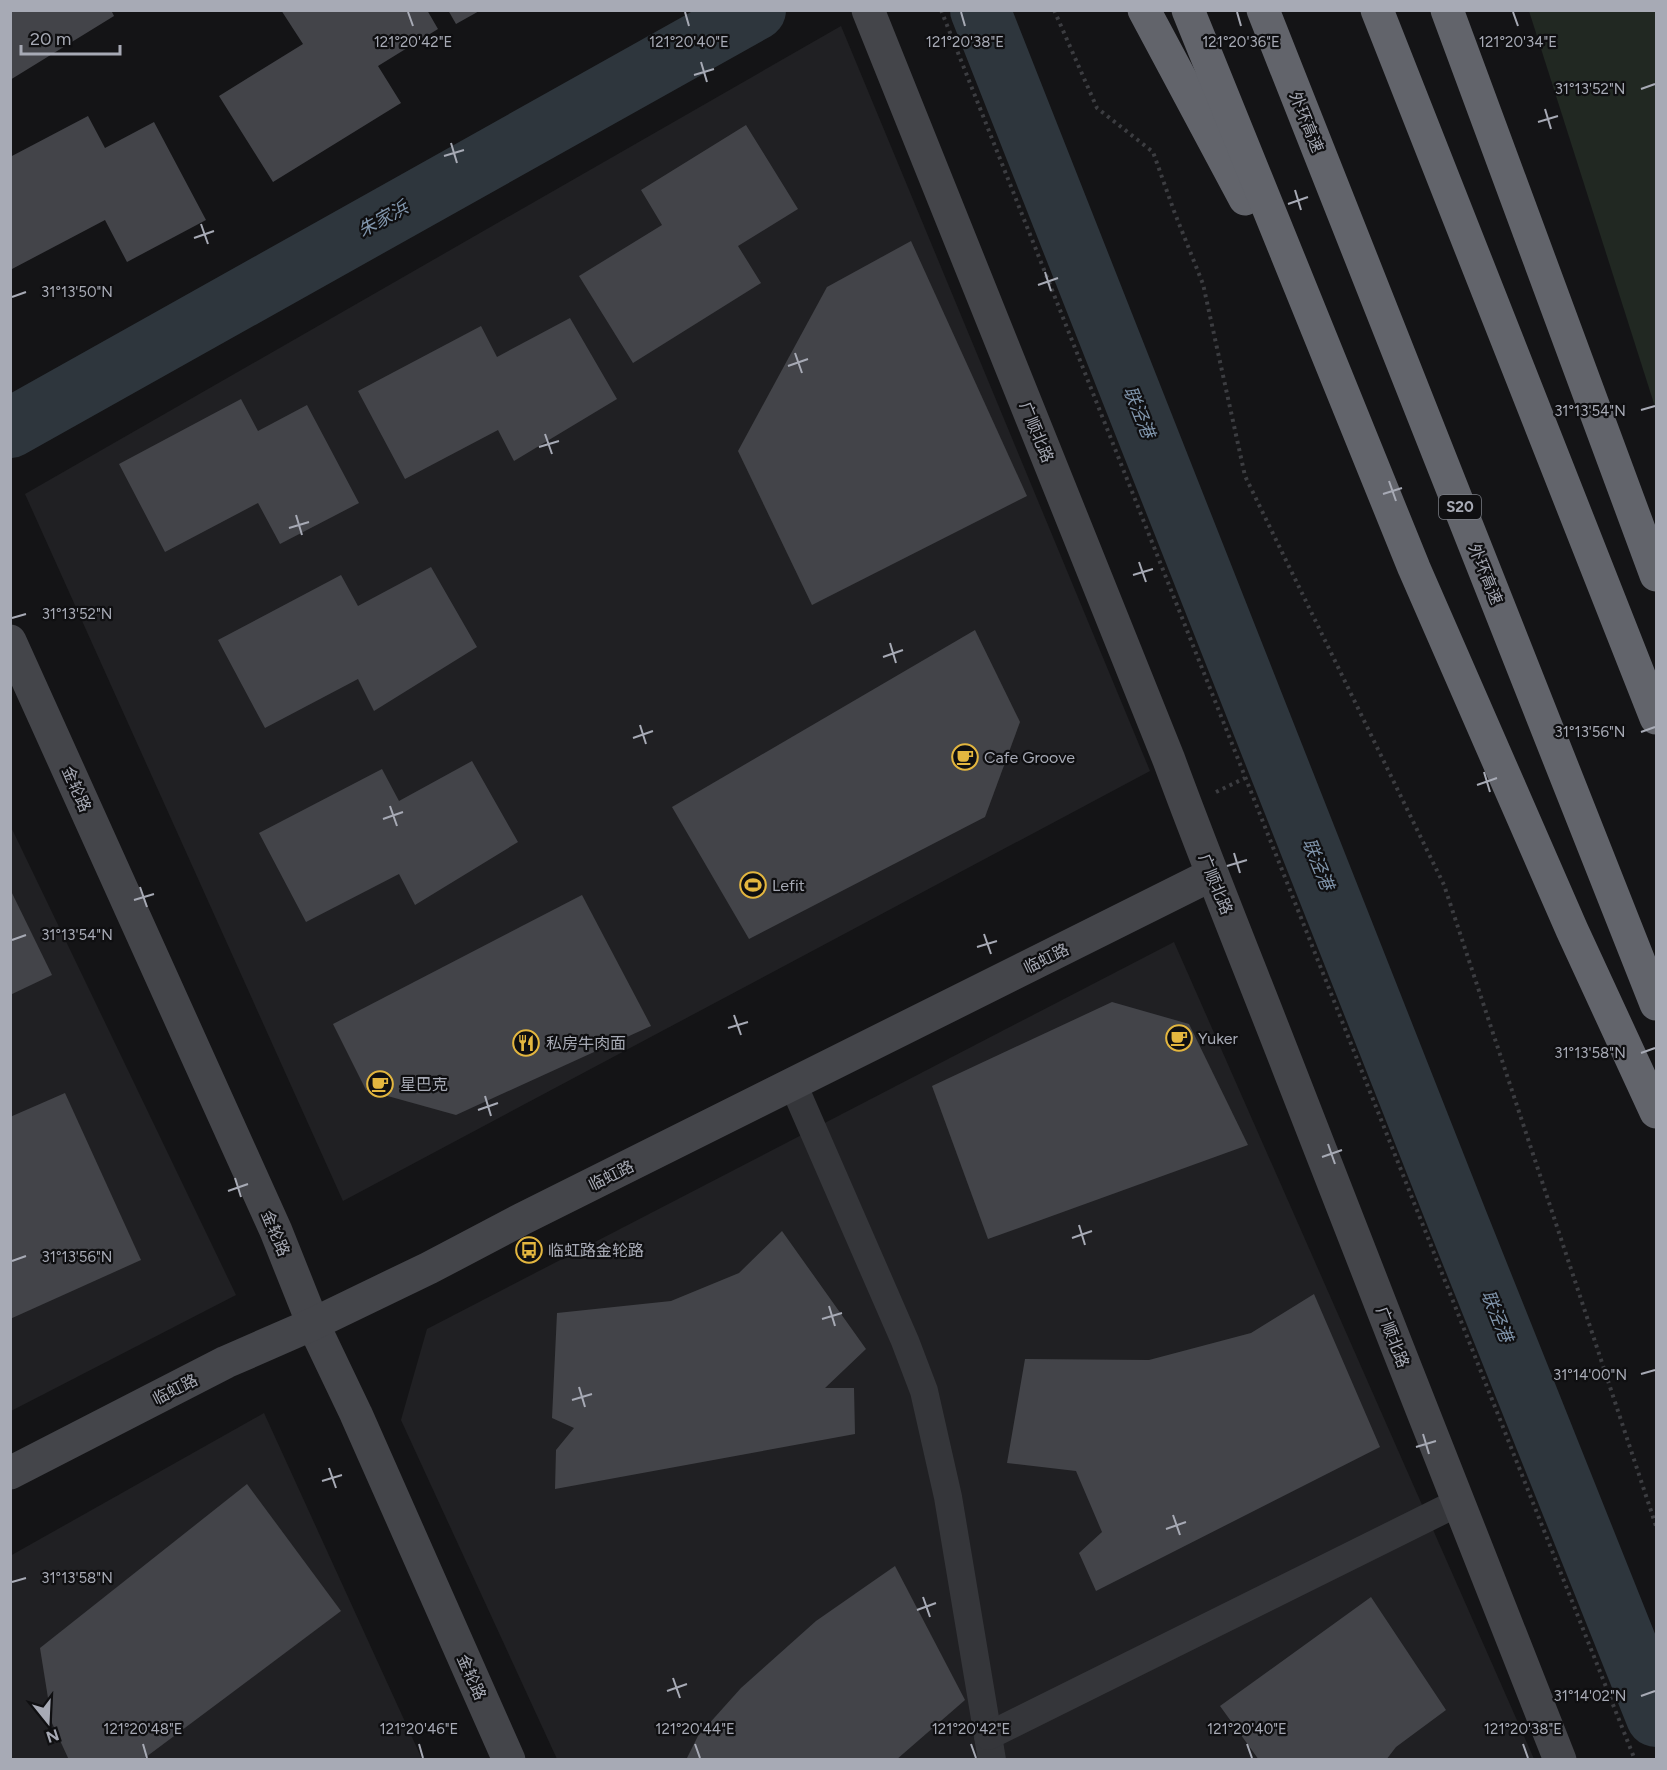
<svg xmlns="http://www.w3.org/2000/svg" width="1667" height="1770" viewBox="0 0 1667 1770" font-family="Figtree,'Noto Sans SC',sans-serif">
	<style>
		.built { fill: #202023 }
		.green { fill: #212822 }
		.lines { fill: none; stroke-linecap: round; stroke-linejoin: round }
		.river { stroke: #2e363d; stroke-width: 60 }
		.building { fill: #434449 }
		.path { stroke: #3c3d41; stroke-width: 4; stroke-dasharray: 3 4.5; stroke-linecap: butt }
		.street { stroke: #35363a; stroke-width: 28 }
		.secondary { stroke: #44454a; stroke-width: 33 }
		.highway { stroke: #62646b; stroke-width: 33 }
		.ticks { fill: none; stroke: #a7aab5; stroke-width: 2 }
		.labels { text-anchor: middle; stroke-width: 4.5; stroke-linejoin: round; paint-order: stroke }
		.shield { fill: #0f0f11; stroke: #797c84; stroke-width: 1.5 }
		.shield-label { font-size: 15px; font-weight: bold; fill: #a7aab5 }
		.street-label { font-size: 16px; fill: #a7aab5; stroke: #0f0f11 }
		.poi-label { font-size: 16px; fill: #a7aab5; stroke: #0f0f11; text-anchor: start }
		.water-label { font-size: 18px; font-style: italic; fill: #8196ad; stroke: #0f0f11 }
		.ticks-label { font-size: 15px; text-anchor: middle; fill: #a7aab5; stroke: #0f0f11; stroke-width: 4.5; stroke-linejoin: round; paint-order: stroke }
	</style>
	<rect width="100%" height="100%" fill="#141416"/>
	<g class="built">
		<polygon points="841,26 1150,771 343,1201 25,494"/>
		<polygon points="10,825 236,1295 11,1411 10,1411"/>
		<polygon points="1174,942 1534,1759 557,1759 401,1420 427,1329"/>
		<polygon points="264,1413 422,1759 11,1759 10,1556"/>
	</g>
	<polygon class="green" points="1529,11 1656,11 1656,410"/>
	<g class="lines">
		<g class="river">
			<polyline points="980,10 1459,1224 1656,1717"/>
			<polyline points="10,428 756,10"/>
		</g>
	</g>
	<g class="building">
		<polygon points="10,10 111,10 114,16 10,80"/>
		<polygon points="281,10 427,10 438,29 378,66 401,103 273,182 219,96 303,44"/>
		<polygon points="448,10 481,10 456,24"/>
		<polygon points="88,116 105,148 154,122 206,220 127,262 105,220 12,269 10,157"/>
		<polygon points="746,125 798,209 738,246 761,283 633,363 579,276 662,225 641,190"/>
		<polygon points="911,241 1027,496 812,605 738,451 827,287"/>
		<polygon points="570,318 617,399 514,461 498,430 405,479 358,391 481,326 497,357"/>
		<polygon points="241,399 258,431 307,405 359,503 280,544 258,503 165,552 119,464"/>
		<polygon points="431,567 477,647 374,711 358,679 265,728 218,640 341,575 358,606"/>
		<polygon points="975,630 1020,722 985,817 749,939 672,807"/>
		<polygon points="472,761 518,842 415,905 399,874 306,922 259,833 382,769 399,801"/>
		<polygon points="10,889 52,975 10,995"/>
		<polygon points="582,895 651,1026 456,1115 366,1090 333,1024"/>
		<polygon points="1112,1002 1189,1024 1248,1145 988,1239 932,1086"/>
		<polygon points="65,1093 141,1260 10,1319 10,1117"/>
		<polygon points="782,1231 866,1349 825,1388 854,1388 855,1434 555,1489 556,1450 574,1428 552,1418 557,1313 671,1301 739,1273"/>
		<polygon points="1314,1294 1380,1447 1096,1591 1079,1553 1102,1532 1076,1471 1007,1463 1025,1359 1149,1360 1251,1333"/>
		<polygon points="247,1484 341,1611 142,1760 69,1760 52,1723 40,1648"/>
		<polygon points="895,1566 965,1700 896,1760 686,1760 698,1736 741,1688 816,1621"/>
		<polygon points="1371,1597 1446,1710 1396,1747 1386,1760 1259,1760 1220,1706"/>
	</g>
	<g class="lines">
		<g class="path">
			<polyline points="941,10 1635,1760"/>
			<polyline points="1054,10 1097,108 1153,152 1174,211 1203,284 1245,476 1444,885 1656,1526"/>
			<polyline points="1216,792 1245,778"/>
		</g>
		<g class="street">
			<polyline points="793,1084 905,1341 924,1391 948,1497 992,1760"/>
			<polyline points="988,1736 1457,1503"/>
		</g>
		<g class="secondary">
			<path d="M868,10L1169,760C1208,866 1251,971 1292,1077C1381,1305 1469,1532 1560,1760"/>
			<polyline points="10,641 276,1231 313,1324 356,1414 509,1760"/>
			<polyline points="10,1473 226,1362 313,1324 429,1268 522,1219 1211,875"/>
		</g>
		<g class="highway">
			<polyline points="1144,10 1245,199"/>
			<polyline points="1188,10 1414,568 1572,930 1656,1112"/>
			<polyline points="1263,10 1656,1004"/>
			<polyline points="1377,10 1656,718"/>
			<polyline points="1447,10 1656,575"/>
		</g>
	</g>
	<path class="ticks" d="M408,12L413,26M685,12L689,26M961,12L965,26M1237,12L1241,26M1513,12L1518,26M701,62L707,82M694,75L714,69M1641,89L1655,84M1545,109L1551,129M1538,122L1558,116M451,143L457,163M444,156L464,150M1295,190L1301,210M1288,204L1308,197M201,224L208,244M194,238L214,231M1045,272L1051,291M1038,285L1058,278M12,297L26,292M795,353L802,373M788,366L808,359M1641,410L1655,406M545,434L552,454M539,447L559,441M1389,481L1396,501M1383,494L1402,488M296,515L302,535M289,528L309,522M1139,562L1146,582M1133,575L1153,569M12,618L26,614M890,643L896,663M883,657L903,650M640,725L646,744M1641,732L1655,727M633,738L653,731M1484,772L1490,792M1477,785L1497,778M390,806L397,826M383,819L403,812M1234,853L1240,873M1227,866L1247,860M140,887L147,907M134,900L154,894M984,934L991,954M12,940L26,935M977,947L997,941M734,1015L741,1035M728,1028L748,1022M1641,1053L1655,1048M485,1096L491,1116M478,1110L498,1103M1328,1144L1335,1164M1322,1157L1342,1150M235,1178L241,1197M228,1191L248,1184M1079,1225L1085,1245M1072,1238L1092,1231M12,1261L26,1256M829,1306L835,1326M822,1319L842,1313M1641,1374L1655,1370M579,1387L585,1407M572,1400L592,1394M1423,1434L1429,1454M1416,1447L1436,1441M329,1468L336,1488M322,1481L342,1475M1173,1515L1180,1535M1166,1529L1186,1522M12,1582L26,1578M923,1597L930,1617M917,1610L936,1603M673,1678L680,1698M667,1691L687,1684M1641,1696L1655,1691M143,1744L147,1758M419,1744L423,1758M695,1744L700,1758M971,1744L976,1758M1247,1744L1252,1758M1523,1744L1528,1758"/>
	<defs>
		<g id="cafe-ring" transform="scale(1.35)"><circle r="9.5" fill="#0f0f11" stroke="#e3b63f" stroke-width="1.5"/><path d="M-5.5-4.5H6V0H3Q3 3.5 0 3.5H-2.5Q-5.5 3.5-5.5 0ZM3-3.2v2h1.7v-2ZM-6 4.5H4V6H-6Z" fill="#e3b63f"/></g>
		<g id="stadium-ring" transform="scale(1.35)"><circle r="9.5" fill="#0f0f11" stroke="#e3b63f" stroke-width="1.5"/><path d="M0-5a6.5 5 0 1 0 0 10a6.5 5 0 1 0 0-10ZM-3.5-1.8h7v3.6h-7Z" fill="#e3b63f"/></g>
		<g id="restaurant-ring" transform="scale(1.35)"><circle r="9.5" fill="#0f0f11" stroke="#e3b63f" stroke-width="1.5"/><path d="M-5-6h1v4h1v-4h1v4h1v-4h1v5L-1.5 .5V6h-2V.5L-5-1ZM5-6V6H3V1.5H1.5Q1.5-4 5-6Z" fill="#e3b63f"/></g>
		<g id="bus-ring" transform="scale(1.35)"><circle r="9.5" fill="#0f0f11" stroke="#e3b63f" stroke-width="1.5"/><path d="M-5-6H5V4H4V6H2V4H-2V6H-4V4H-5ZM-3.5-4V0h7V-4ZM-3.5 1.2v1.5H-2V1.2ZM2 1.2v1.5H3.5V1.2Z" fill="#e3b63f"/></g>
	</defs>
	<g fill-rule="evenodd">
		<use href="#cafe-ring" x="965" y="757"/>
		<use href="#stadium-ring" x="753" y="885"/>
		<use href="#cafe-ring" x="1179" y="1038"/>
		<use href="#restaurant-ring" x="526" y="1043"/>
		<use href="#cafe-ring" x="380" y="1084"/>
		<use href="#bus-ring" x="529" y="1250"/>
	</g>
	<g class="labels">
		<rect class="shield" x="1439" y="495" width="42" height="24" rx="4.5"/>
		<g class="shield-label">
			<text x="1460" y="512">S20</text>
		</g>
		<g class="street-label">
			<text transform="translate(1307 122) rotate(68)" y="6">外环高速</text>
			<text transform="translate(1037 432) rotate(68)" y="6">广顺北路</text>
			<text transform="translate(1486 574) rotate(68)" y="6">外环高速</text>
			<text transform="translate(77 789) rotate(66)" y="6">金轮路</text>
			<text transform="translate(1216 884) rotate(68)" y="6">广顺北路</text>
			<text transform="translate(1046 958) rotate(-26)" y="6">临虹路</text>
			<text transform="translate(611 1175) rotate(-26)" y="6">临虹路</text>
			<text transform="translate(276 1233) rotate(67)" y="6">金轮路</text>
			<text transform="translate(1393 1337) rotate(69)" y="6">广顺北路</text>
			<text transform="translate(175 1389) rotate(-27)" y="6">临虹路</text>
			<text transform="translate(472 1677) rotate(66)" y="6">金轮路</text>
		</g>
		<g class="poi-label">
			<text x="984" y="763">Cafe Groove</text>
			<text x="772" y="891">Lefit</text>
			<text x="1198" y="1044">Yuker</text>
			<text x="546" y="1049">私房牛肉面</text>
			<text x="400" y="1090">星巴克</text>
			<text x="548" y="1256">临虹路金轮路</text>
		</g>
		<g class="water-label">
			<text transform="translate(383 219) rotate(-29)" y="6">朱家浜</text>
			<text transform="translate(1139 412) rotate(68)" y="6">联泾港</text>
			<text transform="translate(1318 864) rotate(68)" y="6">联泾港</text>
			<text transform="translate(1497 1316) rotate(68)" y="6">联泾港</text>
		</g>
	</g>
	<g class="ticks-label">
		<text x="413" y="47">121°20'42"E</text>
		<text x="689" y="47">121°20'40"E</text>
		<text x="965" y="47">121°20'38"E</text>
		<text x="1241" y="47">121°20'36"E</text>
		<text x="1518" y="47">121°20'34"E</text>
		<text x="1590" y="94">31°13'52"N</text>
		<text x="77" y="297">31°13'50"N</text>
		<text x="1590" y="416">31°13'54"N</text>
		<text x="77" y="619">31°13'52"N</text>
		<text x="1590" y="737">31°13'56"N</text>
		<text x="77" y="940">31°13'54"N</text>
		<text x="1590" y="1058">31°13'58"N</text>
		<text x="77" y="1262">31°13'56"N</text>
		<text x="1590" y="1380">31°14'00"N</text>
		<text x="77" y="1583">31°13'58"N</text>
		<text x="1590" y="1701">31°14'02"N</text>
		<text x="143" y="1734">121°20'48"E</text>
		<text x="419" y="1734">121°20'46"E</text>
		<text x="695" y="1734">121°20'44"E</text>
		<text x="971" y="1734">121°20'42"E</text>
		<text x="1247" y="1734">121°20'40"E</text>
		<text x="1523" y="1734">121°20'38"E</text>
	</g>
	<rect width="1667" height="1770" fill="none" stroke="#a7aab5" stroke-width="24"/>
	<g transform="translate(48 1722) rotate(162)" stroke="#0f0f11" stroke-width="4.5" paint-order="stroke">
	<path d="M0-4.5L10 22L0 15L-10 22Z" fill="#a7aab5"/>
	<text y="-9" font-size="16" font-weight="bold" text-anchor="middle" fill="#a7aab5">N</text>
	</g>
	<path d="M21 45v9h99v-9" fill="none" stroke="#a7aab5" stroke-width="3"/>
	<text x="30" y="45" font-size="18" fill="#a7aab5" stroke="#0f0f11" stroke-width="4.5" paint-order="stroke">20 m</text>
</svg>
